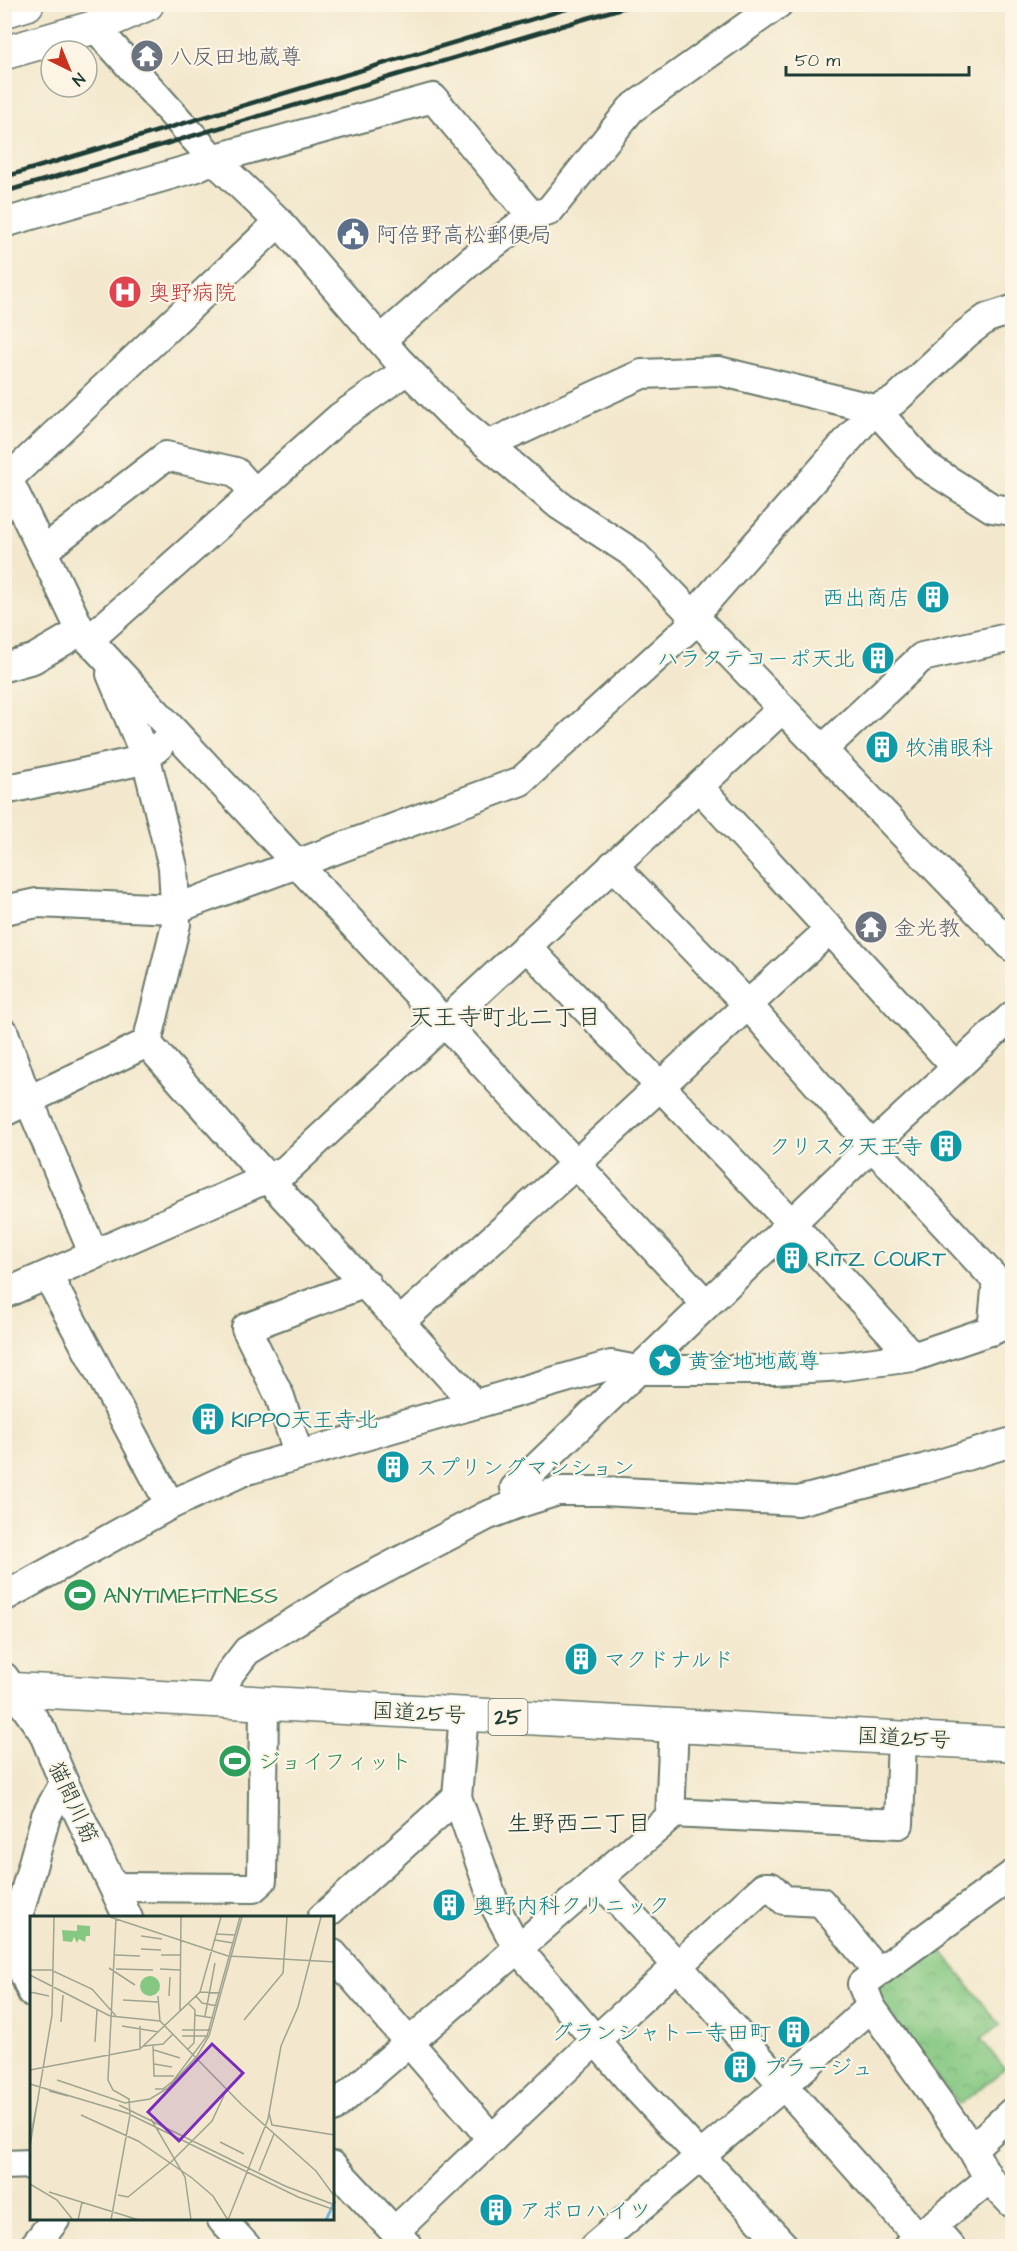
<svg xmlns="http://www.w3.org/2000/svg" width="1017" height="2251" viewBox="0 0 1017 2251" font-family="'Architects Daughter','Klee One',sans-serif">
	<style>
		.park { fill: url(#park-crowns); stroke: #52825b; stroke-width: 1.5 }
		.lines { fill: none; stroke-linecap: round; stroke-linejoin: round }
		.minor-casing { stroke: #69796a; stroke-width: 32 }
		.highway-casing { stroke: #69796a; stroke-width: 36 }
		.minor { stroke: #fff; stroke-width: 28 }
		.highway { stroke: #fff; stroke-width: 33 }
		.rail { stroke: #1f3d34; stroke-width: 4.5 }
		.labels { text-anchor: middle; stroke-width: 4.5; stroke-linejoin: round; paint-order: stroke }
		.shield { fill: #fcf5e5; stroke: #617469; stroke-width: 1.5 }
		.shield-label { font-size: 21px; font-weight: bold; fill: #1f3d34 }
		.worship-label { font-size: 22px; fill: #5b616d; stroke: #fcf5e5; text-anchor: start }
		.service-label { font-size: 22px; fill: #4e5e75; stroke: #fcf5e5; text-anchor: start }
		.health-label { font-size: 22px; fill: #be3a42; stroke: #fcf5e5; text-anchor: start }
		.culture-label { font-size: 22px; fill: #0d838f; stroke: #fcf5e5; text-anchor: start }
		.leisure-label { font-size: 22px; fill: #27864d; stroke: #fcf5e5; text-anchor: start }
		.street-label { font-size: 22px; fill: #1f3d34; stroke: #fcf5e5 }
		.neighbourhood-label { font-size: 24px; fill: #1f3d34; stroke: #fcf5e5 }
		.inset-river { fill: none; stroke: #73baea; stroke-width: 3 }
		.inset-road { fill: none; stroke: #9ea490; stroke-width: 1.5 }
		.view { fill: #7b2cbf; fill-opacity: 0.15; stroke: #7b2cbf; stroke-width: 3 }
		.inset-edge { fill: none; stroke: #1f3d34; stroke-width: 3 }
	</style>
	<defs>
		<pattern id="park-crowns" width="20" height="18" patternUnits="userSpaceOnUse" patternTransform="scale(1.5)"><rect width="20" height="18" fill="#85c882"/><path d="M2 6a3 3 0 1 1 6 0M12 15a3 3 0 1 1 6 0" fill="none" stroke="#6ca46b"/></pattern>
	</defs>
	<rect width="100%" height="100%" fill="#fcf5e5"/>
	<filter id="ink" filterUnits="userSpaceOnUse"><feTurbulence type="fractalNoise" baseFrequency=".0167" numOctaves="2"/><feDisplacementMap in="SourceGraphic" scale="12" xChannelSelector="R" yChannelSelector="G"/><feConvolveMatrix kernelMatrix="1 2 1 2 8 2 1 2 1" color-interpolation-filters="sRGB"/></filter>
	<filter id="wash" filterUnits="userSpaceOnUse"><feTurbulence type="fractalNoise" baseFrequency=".008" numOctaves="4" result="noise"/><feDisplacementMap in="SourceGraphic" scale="24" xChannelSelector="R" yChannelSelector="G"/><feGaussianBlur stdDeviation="1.35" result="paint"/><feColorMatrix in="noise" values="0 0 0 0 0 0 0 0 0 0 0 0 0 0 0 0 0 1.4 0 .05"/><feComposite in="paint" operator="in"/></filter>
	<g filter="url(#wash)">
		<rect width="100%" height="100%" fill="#f3e8cd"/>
		<polygon class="park" points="935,1942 1000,2025 981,2039 1005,2069 959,2105 871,1993"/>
	</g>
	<g filter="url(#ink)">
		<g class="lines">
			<g class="minor-casing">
				<g id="minor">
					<polyline points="95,27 213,159 279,222 398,360 450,413 559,505 634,554 1012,947"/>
					<polyline points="4,223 194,168 213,159 433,98 532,216"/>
					<polyline points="381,340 472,260 532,216 549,211 631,109 778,4"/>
					<polyline points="488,445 642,374 719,371 875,409 926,466 992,508 1012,511"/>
					<polyline points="4,479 8,479 279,222"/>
					<polyline points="8,479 81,631 89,640 706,1304"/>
					<polyline points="43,551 166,456 236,472 255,493"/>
					<polyline points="89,640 340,417 407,370"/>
					<polyline points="4,667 33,659 81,631"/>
					<polyline points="822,750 922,657 1012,637"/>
					<polyline points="699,787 956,1067"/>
					<polyline points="4,790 143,760 159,746"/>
					<polyline points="613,865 748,1005 872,1146 997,1281 992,1331"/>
					<polyline points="4,910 37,903 175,909 521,781 697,620 701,607 875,409 894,401 967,333 987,318 1012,310"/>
					<polyline points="526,946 791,1223 913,1357"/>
					<polyline points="4,1033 21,1082 94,1255"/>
					<polyline points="147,1043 268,1179 465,1393 468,1405"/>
					<polyline points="4,1112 147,1043 176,924 173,867 146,758 111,674"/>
					<polyline points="48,1276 170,1505"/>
					<polyline points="4,1294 286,1170 782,709"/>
					<polyline points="400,1322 576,1164 830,929"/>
					<polyline points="298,1453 280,1397 246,1328 366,1283"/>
					<polyline points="520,1503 515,1488 872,1146 1012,1016"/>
					<polyline points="4,1597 170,1505 244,1471 611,1365 637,1370 775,1370 844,1366 913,1357 1012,1323"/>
					<polyline points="4,1677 43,1732 64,1783 128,1918"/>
					<polyline points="217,1701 230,1673 247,1651 356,1584 486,1516 520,1503 558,1491 602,1491 798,1501 923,1469 1012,1442"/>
					<polyline points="464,1714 457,1797 496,1908 518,1949 632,2083 784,2246"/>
					<polyline points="671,1813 899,1824 902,1737"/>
					<polyline points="598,1879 677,1965 919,2238"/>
					<polyline points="114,1887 253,1888 262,1880 264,1704"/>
					<polyline points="322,1918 457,1797"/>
					<polyline points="333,1954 492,2139"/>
					<polyline points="32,1993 20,1964 20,1910 46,1816 64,1783"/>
					<polyline points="333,2108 670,1817 674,1725"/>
					<polyline points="972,2149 1012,2112"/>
					<polyline points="4,2165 32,2164"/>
					<polyline points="333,2166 408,2246"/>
					<polyline points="989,2179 1012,2203"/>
					<polyline points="222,2220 246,2246"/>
					<polyline points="932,2226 950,2246"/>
					<polyline points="395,2231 596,2040 764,1887 771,1887 784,1900 821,1902 878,1972"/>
					<polyline points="34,2246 55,2220"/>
					<polyline points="595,2246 783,2086 871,2007"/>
					<polyline points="908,2246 989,2179 972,2149 871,2007 862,1984 1012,1875"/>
				</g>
			</g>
			<g class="highway-casing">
				<g id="highway">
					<polyline points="4,11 27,4"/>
					<polyline points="4,53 95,27 147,4"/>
					<polyline points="4,1689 1012,1744"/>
				</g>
			</g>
			<use href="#minor" class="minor"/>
			<use href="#highway" class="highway"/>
			<g class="rail">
				<polyline points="4,177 583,4"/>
				<polyline points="4,192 635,4"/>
			</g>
		</g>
	</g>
	<defs>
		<g id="temple-disc" transform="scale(1.725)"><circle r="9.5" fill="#6b7280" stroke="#fcf5e5"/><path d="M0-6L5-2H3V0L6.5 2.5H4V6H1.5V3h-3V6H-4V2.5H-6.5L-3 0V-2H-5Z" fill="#fff"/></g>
		<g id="civic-disc" transform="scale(1.725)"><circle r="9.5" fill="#5c6f8a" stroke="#fcf5e5"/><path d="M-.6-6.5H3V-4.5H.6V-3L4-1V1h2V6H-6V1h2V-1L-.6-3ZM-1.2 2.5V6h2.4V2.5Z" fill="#fff"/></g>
		<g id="hospital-disc" transform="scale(1.725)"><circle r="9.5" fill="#e0444e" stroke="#fcf5e5"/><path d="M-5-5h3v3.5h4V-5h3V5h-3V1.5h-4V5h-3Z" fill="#fff"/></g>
		<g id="building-disc" transform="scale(1.725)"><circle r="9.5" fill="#0f9aa8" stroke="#fcf5e5"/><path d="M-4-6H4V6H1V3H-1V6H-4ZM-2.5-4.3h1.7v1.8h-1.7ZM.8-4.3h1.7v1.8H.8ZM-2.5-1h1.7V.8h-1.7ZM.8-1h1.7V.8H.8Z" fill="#fff"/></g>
		<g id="sight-disc" transform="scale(1.725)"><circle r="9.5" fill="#0f9aa8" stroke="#fcf5e5"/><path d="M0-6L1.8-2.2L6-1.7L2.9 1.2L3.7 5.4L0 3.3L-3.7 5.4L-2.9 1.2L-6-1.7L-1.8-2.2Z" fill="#fff"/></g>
		<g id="stadium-disc" transform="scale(1.725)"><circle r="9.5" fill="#2e9e5b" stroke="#fcf5e5"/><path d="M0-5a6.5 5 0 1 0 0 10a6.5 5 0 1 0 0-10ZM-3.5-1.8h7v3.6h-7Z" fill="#fff"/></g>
	</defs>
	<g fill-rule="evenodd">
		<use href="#temple-disc" x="147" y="56"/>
		<use href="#civic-disc" x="353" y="234"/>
		<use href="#hospital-disc" x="125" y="292"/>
		<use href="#building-disc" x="933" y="597"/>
		<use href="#building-disc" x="878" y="658"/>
		<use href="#building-disc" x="882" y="747"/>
		<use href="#temple-disc" x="871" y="927"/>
		<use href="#building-disc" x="946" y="1146"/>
		<use href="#building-disc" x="792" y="1258"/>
		<use href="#sight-disc" x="665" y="1360"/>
		<use href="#building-disc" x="208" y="1419"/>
		<use href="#building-disc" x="393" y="1467"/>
		<use href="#stadium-disc" x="80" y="1595"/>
		<use href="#building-disc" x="581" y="1659"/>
		<use href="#stadium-disc" x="235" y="1761"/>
		<use href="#building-disc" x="449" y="1905"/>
		<use href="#building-disc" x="794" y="2032"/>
		<use href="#building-disc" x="740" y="2067"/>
		<use href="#building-disc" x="496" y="2210"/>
	</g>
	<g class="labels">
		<rect class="shield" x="488.5" y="1699" width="39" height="36" rx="4.5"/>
		<g class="shield-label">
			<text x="508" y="1724">25</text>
		</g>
		<g class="worship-label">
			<text x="170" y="64">八反田地蔵尊</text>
			<text x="894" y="935">金光教</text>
		</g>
		<g class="service-label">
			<text x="376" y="242">阿倍野高松郵便局</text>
		</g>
		<g class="health-label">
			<text x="148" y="300">奥野病院</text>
		</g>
		<g class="culture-label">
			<text x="910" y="605" text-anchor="end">西出商店</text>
			<text x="855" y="666" text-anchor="end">ハラタテコーポ天北</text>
			<text x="905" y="755">牧浦眼科</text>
			<text x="923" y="1154" text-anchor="end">クリスタ天王寺</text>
			<text x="815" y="1266">RITZ COURT</text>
			<text x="688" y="1368">黄金地地蔵尊</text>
			<text x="231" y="1427">KIPPO天王寺北</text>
			<text x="416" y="1475">スプリングマンション</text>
			<text x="604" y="1667">マクドナルド</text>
			<text x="472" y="1913">奥野内科クリニック</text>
			<text x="771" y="2040" text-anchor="end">グランシャトー寺田町</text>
			<text x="763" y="2075">プラージュ</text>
			<text x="519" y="2218">アポロハイツ</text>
		</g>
		<g class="leisure-label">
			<text x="103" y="1603">ANYTIMEFITNESS</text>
			<text x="258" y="1769">ジョイフィット</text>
		</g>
		<g class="street-label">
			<text transform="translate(419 1712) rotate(3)" y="8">国道25号</text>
			<text transform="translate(904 1737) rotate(3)" y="8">国道25号</text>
			<text transform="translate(74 1802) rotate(65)" y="8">猫間川筋</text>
		</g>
		<g class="neighbourhood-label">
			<text x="505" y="1025">天王寺町北二丁目</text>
			<text x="579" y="1831">生野西二丁目</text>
		</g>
	</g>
	<g transform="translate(30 1916)">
		<rect width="304" height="304" fill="#f3e8cd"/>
		<path d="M47,9L60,10V20H56L55,26L49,23L47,27L44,21L42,26L33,25L32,14L47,15Z" fill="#85c882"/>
		<path d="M110 70a10 10 0 1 1 20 0a10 10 0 1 1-20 0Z" fill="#85c882"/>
		<path class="inset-river" d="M296,304L305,285"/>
		<path class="inset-road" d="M80,1L198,40L305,46M186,18L205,19M111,20L132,23M185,24L203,27M111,33L131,34M85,39L110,40M131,39H150M79,52L105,69M86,53L123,54M130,53L150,54M0,54H21L62,73L86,100M0,59L80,100L130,105L212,189L286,255L305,281M0,76L19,80M170,76L190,77M128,80L130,105M139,80L140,61M166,80L172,87L187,90M93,84L128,86M150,94L151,1M164,99L183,102M175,100L185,47M214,104L253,57L257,1M31,106L33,79M92,110L129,116M152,114H180M152,120H177M65,126L67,94M114,130L133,128L143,118M123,130L124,160H144M110,132V110M158,133L164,127L165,94L159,88M124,134L150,142M124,148L142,151M0,154L110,133L170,76L191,1M27,164L95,187L120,183L138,172L167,140L179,120L212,1M0,168L100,198M125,173H133L143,165L177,120L210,1M19,175L38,180M89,189L255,270L305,289M239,197L242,209L305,219M51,199L108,225L162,262L183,280L198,304M101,199L268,281L305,294M121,203L155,261L161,304M0,223L8,183M190,226L214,238M0,230L22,99L24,1M229,255L244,218M0,268L27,284L43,304M19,276L109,304M88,279L98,281L141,246L182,205L197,173M48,304L52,286M81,304L100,199L99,183L83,174L78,164L86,2M198,304L238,203L251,130L268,91L291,1"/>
		<path class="view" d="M182,128L213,157L149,225L118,196Z"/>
		<rect width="304" height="304" class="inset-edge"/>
	</g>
	<rect width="1017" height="2251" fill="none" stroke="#fcf5e5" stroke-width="24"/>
	<g transform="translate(69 69) rotate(137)"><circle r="28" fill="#fcf5e5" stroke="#a4ab9e" stroke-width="1.5"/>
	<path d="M0-4.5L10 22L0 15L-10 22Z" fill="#c8321e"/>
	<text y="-9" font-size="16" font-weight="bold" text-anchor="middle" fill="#1f3d34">N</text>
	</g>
	<path d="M786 66v9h183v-9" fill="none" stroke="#1f3d34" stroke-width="3"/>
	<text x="795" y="66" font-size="18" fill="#1f3d34" stroke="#fcf5e5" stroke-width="4.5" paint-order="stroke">50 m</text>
</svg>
